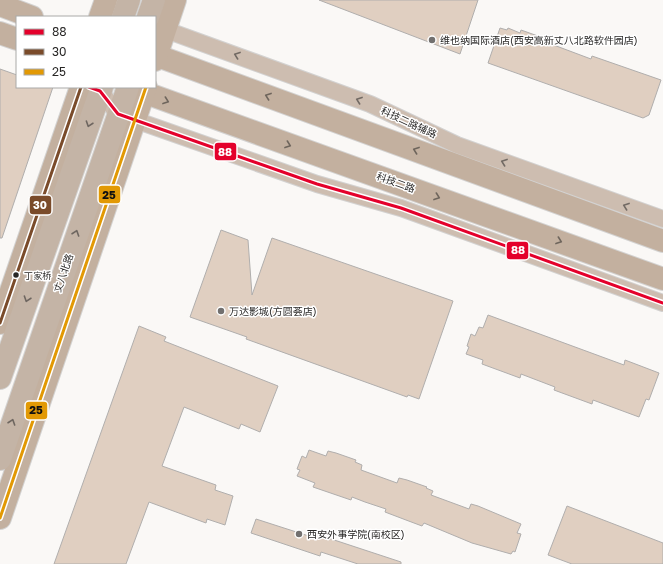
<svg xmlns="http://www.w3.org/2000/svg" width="663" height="564" viewBox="0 0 663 564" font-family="'Golos Text','Noto Sans SC',sans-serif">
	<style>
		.building { fill: #e0cfc1; stroke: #b0aead }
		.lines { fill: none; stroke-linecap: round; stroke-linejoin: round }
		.minor-casing { stroke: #d3d2d1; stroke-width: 18 }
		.secondary-casing { stroke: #d3d2d1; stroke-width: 24 }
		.primary-casing { stroke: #d3d2d1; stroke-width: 24 }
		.minor { stroke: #cdbdb0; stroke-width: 16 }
		.secondary { stroke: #c3b09f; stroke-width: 22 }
		.primary { stroke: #c4b4a6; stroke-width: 22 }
		.bus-1-casing { stroke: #fff; stroke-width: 6 }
		.bus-2-casing { stroke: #fff; stroke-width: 6 }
		.bus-3-casing { stroke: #fff; stroke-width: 6 }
		.bus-1 { stroke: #e4002b; stroke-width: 3 }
		.bus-2 { stroke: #7a4b2a; stroke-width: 3 }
		.bus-3 { stroke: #e29904; stroke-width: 3 }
		.oneway { stroke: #726a64 }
		.oneway2 { stroke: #6e655c }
		.oneway3 { stroke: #6e6660 }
		.poi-dot { fill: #72706f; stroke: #fff; stroke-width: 1.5 }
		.bus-dot { fill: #282726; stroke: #fff; stroke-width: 1.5 }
		.labels { text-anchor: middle; stroke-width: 3; stroke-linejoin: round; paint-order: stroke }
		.bus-label { font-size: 9px; fill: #282726; stroke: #fff; text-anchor: start }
		.poi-label { font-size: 10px; fill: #282726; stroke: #fff; text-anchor: start }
		.street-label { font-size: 10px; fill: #282726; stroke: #fff }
		.line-badge { stroke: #fff; stroke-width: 1.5 }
		.badge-label { font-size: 11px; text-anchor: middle; font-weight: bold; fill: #fff }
		.pale-badge-label { font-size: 11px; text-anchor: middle; font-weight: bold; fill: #111 }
	</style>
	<rect width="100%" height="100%" fill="#faf8f6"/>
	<g class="building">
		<polygon points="319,0 478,0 460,54"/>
		<polygon points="500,28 507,30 508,28 520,33 521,30 552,41 551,44 591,59 592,56 661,80 649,115 643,118 488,63"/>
		<polygon points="0,69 17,75 17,87 53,87 2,238 0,238"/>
		<polygon points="221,230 248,240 252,295 272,238 453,301 419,399 408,395 407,397 246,339 247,337 190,317"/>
		<polygon points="488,315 624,365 625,360 659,373 649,400 646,399 639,417 593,400 592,404 554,390 555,387 521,374 520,378 482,364 483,360 466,354 469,347 467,346 471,334 475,336 479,327 483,328"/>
		<polygon points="139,326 166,337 164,341 278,386 260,432 241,424 239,429 184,407 162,466 216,485 215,490 233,496 225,525 207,519 206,523 149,502 126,564 54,564"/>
		<polygon points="309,450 326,456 328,451 336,453 356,460 355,462 362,465 361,470 397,483 399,478 407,480 427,487 426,488 433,491 431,495 469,509 471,504 478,506 521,524 517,533 521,534 515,552 513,551 511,554 472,543 424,523 422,526 406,520 385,512 386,509 365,502 352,497 351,500 313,487 315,483 297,476 300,470 297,469 302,456 306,458"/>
		<polygon points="567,506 663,543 663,564 572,564 548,555"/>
		<polygon points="256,519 315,538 316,534 401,562 401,564 358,564 321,552 320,556 251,533"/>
	</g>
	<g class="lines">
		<g class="minor-casing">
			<g id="minor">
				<polyline points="155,26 370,104 457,145 663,219"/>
				<polyline points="93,88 100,91 118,114 317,184 401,208 663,303"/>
			</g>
		</g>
		<g class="secondary-casing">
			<g id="secondary">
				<polyline points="0,5 32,17"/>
				<polyline points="100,17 106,0"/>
				<polyline points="0,33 17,39"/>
				<polyline points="155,55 663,241"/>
				<polyline points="155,60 175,0"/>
				<polyline points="129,87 663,279"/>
				<polyline points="0,323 81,87"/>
				<polyline points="0,518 146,87"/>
			</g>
		</g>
		<g class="primary-casing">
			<g id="primary">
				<polyline points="123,17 129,0"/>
				<polyline points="148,17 154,0"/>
				<polyline points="0,378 102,87"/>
				<polyline points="0,459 128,87"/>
			</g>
		</g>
		<use href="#minor" class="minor"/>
		<use href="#secondary" class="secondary"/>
		<use href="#primary" class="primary"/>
		<g class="bus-1-casing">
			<polyline id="bus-1" points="89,87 100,91 118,114 317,184 401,208 663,303"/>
		</g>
		<g class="bus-2-casing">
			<polyline id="bus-2" points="0,323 81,87"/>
		</g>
		<g class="bus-3-casing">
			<polyline id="bus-3" points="0,518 146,87"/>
		</g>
		<use href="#bus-1" class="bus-1"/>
		<use href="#bus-2" class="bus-2"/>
		<use href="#bus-3" class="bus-3"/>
	</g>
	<defs><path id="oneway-chevron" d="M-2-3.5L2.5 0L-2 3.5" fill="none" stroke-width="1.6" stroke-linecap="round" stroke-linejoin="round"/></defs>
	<g class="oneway">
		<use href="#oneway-chevron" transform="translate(237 55) rotate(-160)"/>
		<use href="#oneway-chevron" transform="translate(359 100) rotate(-160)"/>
		<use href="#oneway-chevron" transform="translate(504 162) rotate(-160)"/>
		<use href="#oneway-chevron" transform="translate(626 206) rotate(-160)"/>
	</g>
	<g class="oneway2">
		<use href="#oneway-chevron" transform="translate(268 96) rotate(-160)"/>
		<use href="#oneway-chevron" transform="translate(166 101) rotate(20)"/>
		<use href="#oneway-chevron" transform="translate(288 145) rotate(20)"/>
		<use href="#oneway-chevron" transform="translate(416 150) rotate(-160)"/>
		<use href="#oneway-chevron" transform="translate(437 197) rotate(20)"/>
		<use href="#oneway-chevron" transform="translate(559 241) rotate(20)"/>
	</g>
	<g class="oneway3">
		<use href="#oneway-chevron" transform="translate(89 124) rotate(109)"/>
		<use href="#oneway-chevron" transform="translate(76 233) rotate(-71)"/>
		<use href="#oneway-chevron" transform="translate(27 299) rotate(109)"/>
		<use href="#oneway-chevron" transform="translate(12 422) rotate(-71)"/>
	</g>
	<g class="poi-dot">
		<circle cx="432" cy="40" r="4"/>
		<circle cx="221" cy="311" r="4"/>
		<circle cx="299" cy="534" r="4"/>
	</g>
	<circle class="bus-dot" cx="16" cy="275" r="3.5"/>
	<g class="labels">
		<g class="bus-label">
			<text x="24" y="279">丁家桥</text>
		</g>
		<g class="poi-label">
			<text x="440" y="44">维也纳国际酒店(西安高新丈八北路软件园店)</text>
			<text x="229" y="315">万达影城(方圆荟店)</text>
			<text x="307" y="538">西安外事学院(南校区)</text>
		</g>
		<g class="street-label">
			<text transform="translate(409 122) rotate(25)" y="4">科技二路辅路</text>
			<text transform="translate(396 182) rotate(20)" y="4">科技二路</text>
			<text transform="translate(63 273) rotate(-71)" y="4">丈八北路</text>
		</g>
	</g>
	<g class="line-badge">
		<rect x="214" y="142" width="23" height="19" rx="4" fill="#e4002b"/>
		<rect x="98" y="185" width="23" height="19" rx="4" fill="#e29904"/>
		<rect x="29" y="195" width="23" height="20" rx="4" fill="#7a4b2a"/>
		<rect x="506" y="241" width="23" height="19" rx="4" fill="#e4002b"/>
		<rect x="25" y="401" width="23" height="19" rx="4" fill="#e29904"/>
	</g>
	<g class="badge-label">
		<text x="225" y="156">88</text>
		<text x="40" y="209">30</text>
		<text x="518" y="254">88</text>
	</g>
	<g class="pale-badge-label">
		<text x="109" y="199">25</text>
		<text x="36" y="414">25</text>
	</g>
	<rect x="16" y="16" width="140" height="72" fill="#ffffff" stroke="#a9a9a8"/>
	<rect x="24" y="29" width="20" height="6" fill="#e4002b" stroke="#a9a9a8"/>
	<text x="52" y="36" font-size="12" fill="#282726">88</text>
	<rect x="24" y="49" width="20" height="6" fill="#7a4b2a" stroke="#a9a9a8"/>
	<text x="52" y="56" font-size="12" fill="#282726">30</text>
	<rect x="24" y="69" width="20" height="6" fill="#e29904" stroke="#a9a9a8"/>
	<text x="52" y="76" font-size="12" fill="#282726">25</text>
</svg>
